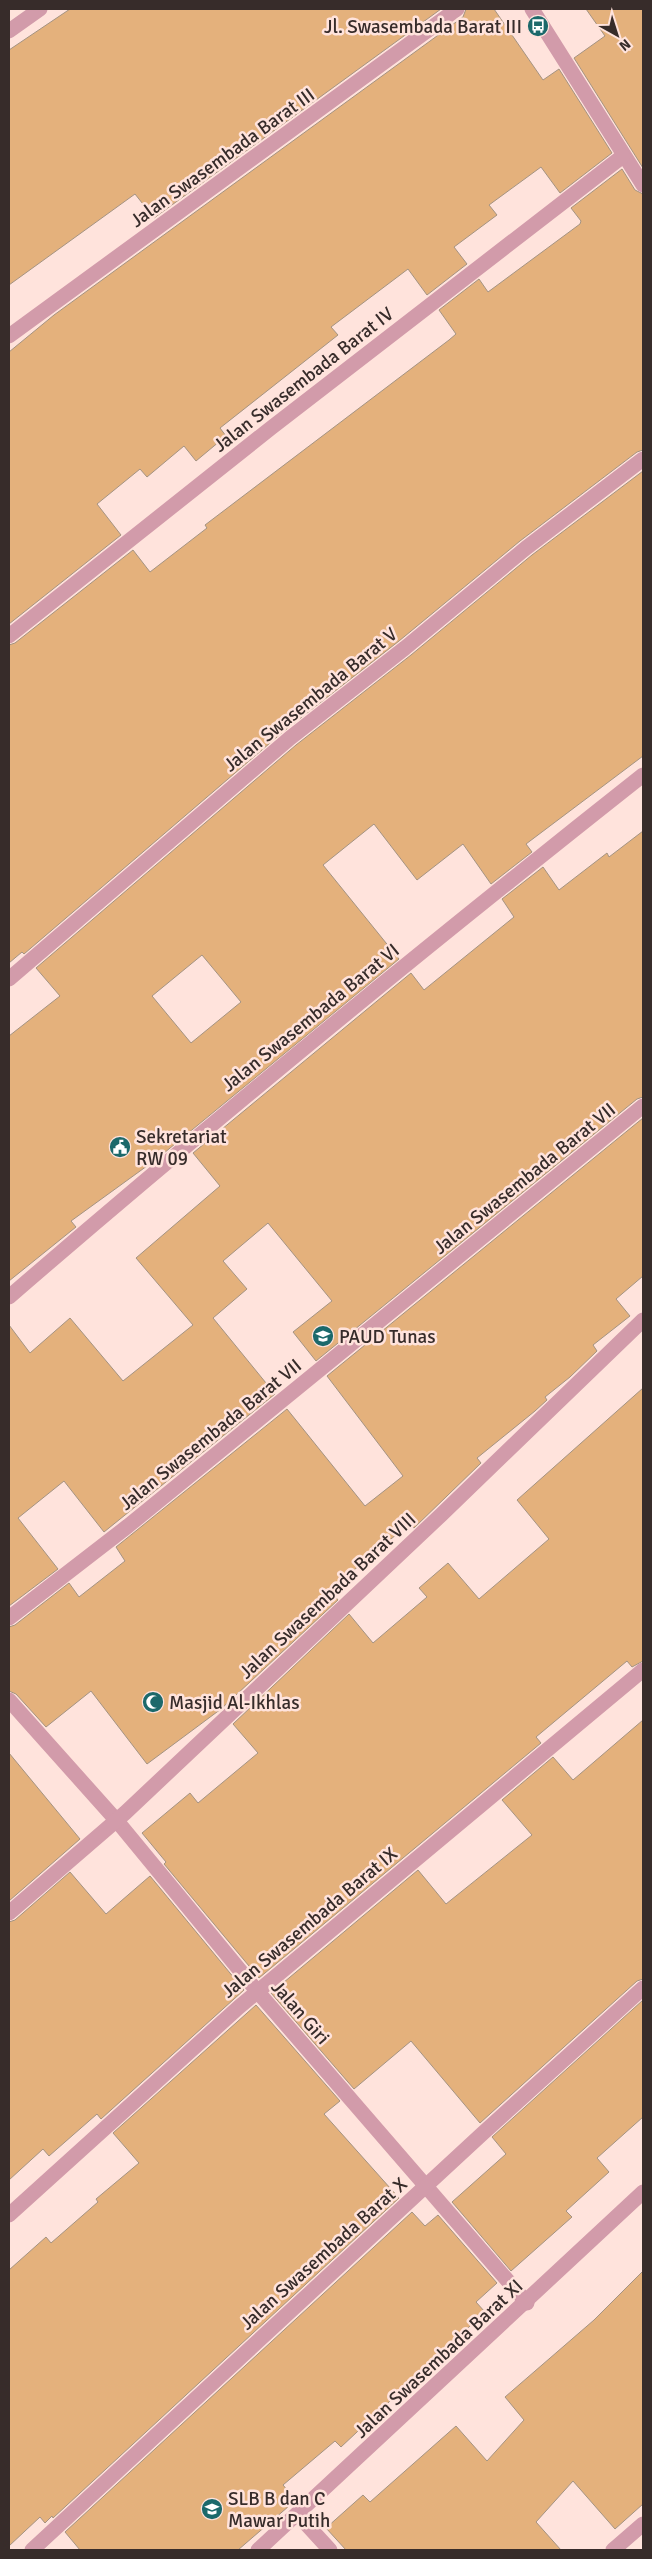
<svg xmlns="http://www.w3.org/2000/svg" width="652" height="2559" viewBox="0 0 652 2559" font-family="Signika,sans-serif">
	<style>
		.building { fill: #e4b17c; stroke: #a49382; fill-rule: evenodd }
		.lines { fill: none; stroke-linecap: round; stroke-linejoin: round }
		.minor { stroke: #d29baa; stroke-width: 15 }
		.labels { text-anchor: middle; stroke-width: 5; stroke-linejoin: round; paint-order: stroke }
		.poi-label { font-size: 19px; fill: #372c2a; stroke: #ffe3dc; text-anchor: start }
		.street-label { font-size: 19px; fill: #372c2a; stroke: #ffe3dc }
	</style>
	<rect width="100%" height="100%" fill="#ffe3dc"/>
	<g class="building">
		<polygon points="70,9 441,9 154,218 135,194 9,285 9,50"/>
		<polygon points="466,9 494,9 543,80 559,69 612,153 560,193 541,167 489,205 497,215 454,247 467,264 427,295 408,269 331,327 338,335 220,428 226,436 196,461 184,446 147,477 140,469 97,504 121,535 9,624 9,352 54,315 463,17"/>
		<polygon points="586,9 643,9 643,168 574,58 605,36"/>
		<polygon points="622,169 635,190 643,194 643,450 637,452 520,541 399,641 284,731 24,954 22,952 9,963 9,645 15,643 133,550 150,572 207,528 205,525 449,340 456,334 439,310 479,279 488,292 580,224 581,221 571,208"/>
		<path d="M643,471V756L526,844L532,852L491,884L463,844L417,880L374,824L323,865L399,959L158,1158L71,1221L76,1227L9,1281V1036L60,996L36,968L296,745L411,655L532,555ZM202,955L241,1002L191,1043L152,996Z"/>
		<polygon points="643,831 643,1097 637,1099 316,1361 293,1332 332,1301 268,1223 223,1261 247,1289 213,1318 275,1394 104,1532 64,1481 18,1518 58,1569 9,1606 9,1325 30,1353 70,1318 123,1381 193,1325 136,1258 220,1186 193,1153 411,973 424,990 514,917 502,899 543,867 559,890 607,853 609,857"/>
		<polygon points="643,1118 643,1276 616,1299 630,1316 593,1345 597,1351 570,1377 545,1397 547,1400 535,1411 477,1458 481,1463 414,1528 409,1524 330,1590 338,1600 221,1709 147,1764 91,1691 46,1727 16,1694 9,1691 9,1627 15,1625 69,1583 79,1597 125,1561 116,1547 287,1409 365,1506 403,1476 327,1376"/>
		<polygon points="643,1388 643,1661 632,1667 627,1661 536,1737 541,1743 259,1978 164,1864 166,1862 142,1833 190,1793 198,1803 258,1753 233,1724 349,1614 373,1643 427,1597 419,1588 448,1563 479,1599 549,1539 517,1500"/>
		<polygon points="643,1720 643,1979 637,1981 480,2123 411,2041 354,2089 271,1993 418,1870 446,1904 532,1835 502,1800 553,1757 573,1780"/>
		<polygon points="9,1753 80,1839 9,1901"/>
		<polygon points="70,1872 106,1914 150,1876 244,1990 101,2119 97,2114 49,2156 43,2149 9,2180 9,1922 15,1920"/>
		<polygon points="643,2000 643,2117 597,2158 609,2172 566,2211 572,2217 511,2271 452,2202 506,2154 492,2137"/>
		<polygon points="256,2005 340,2101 324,2114 399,2198 53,2518 52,2516 45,2523 40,2517 9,2546 9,2270 46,2237 51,2243 98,2202 96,2199 139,2163 113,2133"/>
		<polygon points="412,2212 425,2226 438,2215 497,2283 476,2302 485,2312 341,2447 335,2441 283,2485 296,2500 238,2550 80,2550 65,2532"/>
		<polygon points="643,2271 643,2504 615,2529 573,2481 536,2522 561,2550 346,2550 326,2528 363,2495 370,2502 456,2426 487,2461 524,2420 505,2397 594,2320"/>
	</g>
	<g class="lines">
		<g class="minor">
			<polyline points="532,9 643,185"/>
			<polyline points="9,31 40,9"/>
			<polyline points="9,336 457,9"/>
			<polyline points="9,636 271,428 623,156"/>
			<polyline points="9,979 290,738 405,648 526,548 643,459"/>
			<path d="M9,1297C216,1118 428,945 643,775"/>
			<polyline points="9,1618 128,1526 643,1106"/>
			<polyline points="9,1700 117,1821 257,1991 527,2303"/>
			<polyline points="9,1913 125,1813 441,1515 643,1320"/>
			<polyline points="9,2215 239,2007 643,1670"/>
			<polyline points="298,2515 330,2550"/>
			<polyline points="32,2550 482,2134 643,1988"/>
			<polyline points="258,2550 643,2192"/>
			<polyline points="613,2550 643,2524"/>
		</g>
	</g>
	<defs>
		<g id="bus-disc" transform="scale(1.125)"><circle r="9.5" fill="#1c696b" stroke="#ffe3dc"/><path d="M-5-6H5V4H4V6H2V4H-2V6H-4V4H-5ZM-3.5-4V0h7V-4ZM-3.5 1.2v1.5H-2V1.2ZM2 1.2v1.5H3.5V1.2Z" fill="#fff"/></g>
		<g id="civic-disc" transform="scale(1.125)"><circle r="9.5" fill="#1c696b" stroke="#ffe3dc"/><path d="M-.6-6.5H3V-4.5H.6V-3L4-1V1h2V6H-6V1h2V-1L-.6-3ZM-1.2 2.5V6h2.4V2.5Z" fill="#fff"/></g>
		<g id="school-disc" transform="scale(1.125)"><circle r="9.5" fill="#1c696b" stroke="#ffe3dc"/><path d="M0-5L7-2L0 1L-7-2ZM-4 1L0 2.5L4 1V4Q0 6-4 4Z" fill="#fff"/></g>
		<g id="mosque-disc" transform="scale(1.125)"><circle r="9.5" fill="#1c696b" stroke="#ffe3dc"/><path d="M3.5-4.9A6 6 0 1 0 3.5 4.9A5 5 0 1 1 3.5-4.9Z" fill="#fff"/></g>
	</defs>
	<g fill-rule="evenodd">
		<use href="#bus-disc" x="538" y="26"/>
		<use href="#civic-disc" x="120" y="1147"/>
		<use href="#school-disc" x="323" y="1336"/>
		<use href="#mosque-disc" x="153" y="1702"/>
		<use href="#school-disc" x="212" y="2509"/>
	</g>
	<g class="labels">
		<g class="poi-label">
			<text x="522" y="33" text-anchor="end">Jl. Swasembada Barat III</text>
			<text x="136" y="1143">Sekretariat<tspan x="136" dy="22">RW 09</tspan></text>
			<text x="339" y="1343">PAUD Tunas</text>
			<text x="169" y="1709">Masjid Al-Ikhlas</text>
			<text x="228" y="2505">SLB B dan C<tspan x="228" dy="22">Mawar Putih</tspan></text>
		</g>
		<g class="street-label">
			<text transform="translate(222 157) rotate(-36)" y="7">Jalan Swasembada Barat III</text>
			<text transform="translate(303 379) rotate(-38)" y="7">Jalan Swasembada Barat IV</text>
			<text transform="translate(310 699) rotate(-39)" y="7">Jalan Swasembada Barat V</text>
			<text transform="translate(310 1017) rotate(-39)" y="7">Jalan Swasembada Barat VI</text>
			<text transform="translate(524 1178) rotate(-39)" y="7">Jalan Swasembada Barat VII</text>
			<text transform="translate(210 1434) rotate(-39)" y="7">Jalan Swasembada Barat VII</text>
			<text transform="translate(327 1595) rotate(-43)" y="7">Jalan Swasembada Barat VIII</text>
			<text transform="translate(309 1922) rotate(-40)" y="7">Jalan Swasembada Barat IX</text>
			<text transform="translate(301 2012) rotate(49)" y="7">Jalan Giri</text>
			<text transform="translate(323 2253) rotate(-42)" y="7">Jalan Swasembada Barat X</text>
			<text transform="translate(438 2358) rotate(-43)" y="7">Jalan Swasembada Barat XI</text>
		</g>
	</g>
	<rect width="652" height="2559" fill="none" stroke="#372c2a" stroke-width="20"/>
	<g transform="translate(617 35) rotate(141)" stroke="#ffe3dc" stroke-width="4" paint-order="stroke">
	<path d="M0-4L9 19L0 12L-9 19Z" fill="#372c2a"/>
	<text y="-8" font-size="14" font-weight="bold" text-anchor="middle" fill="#372c2a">N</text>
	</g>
</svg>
